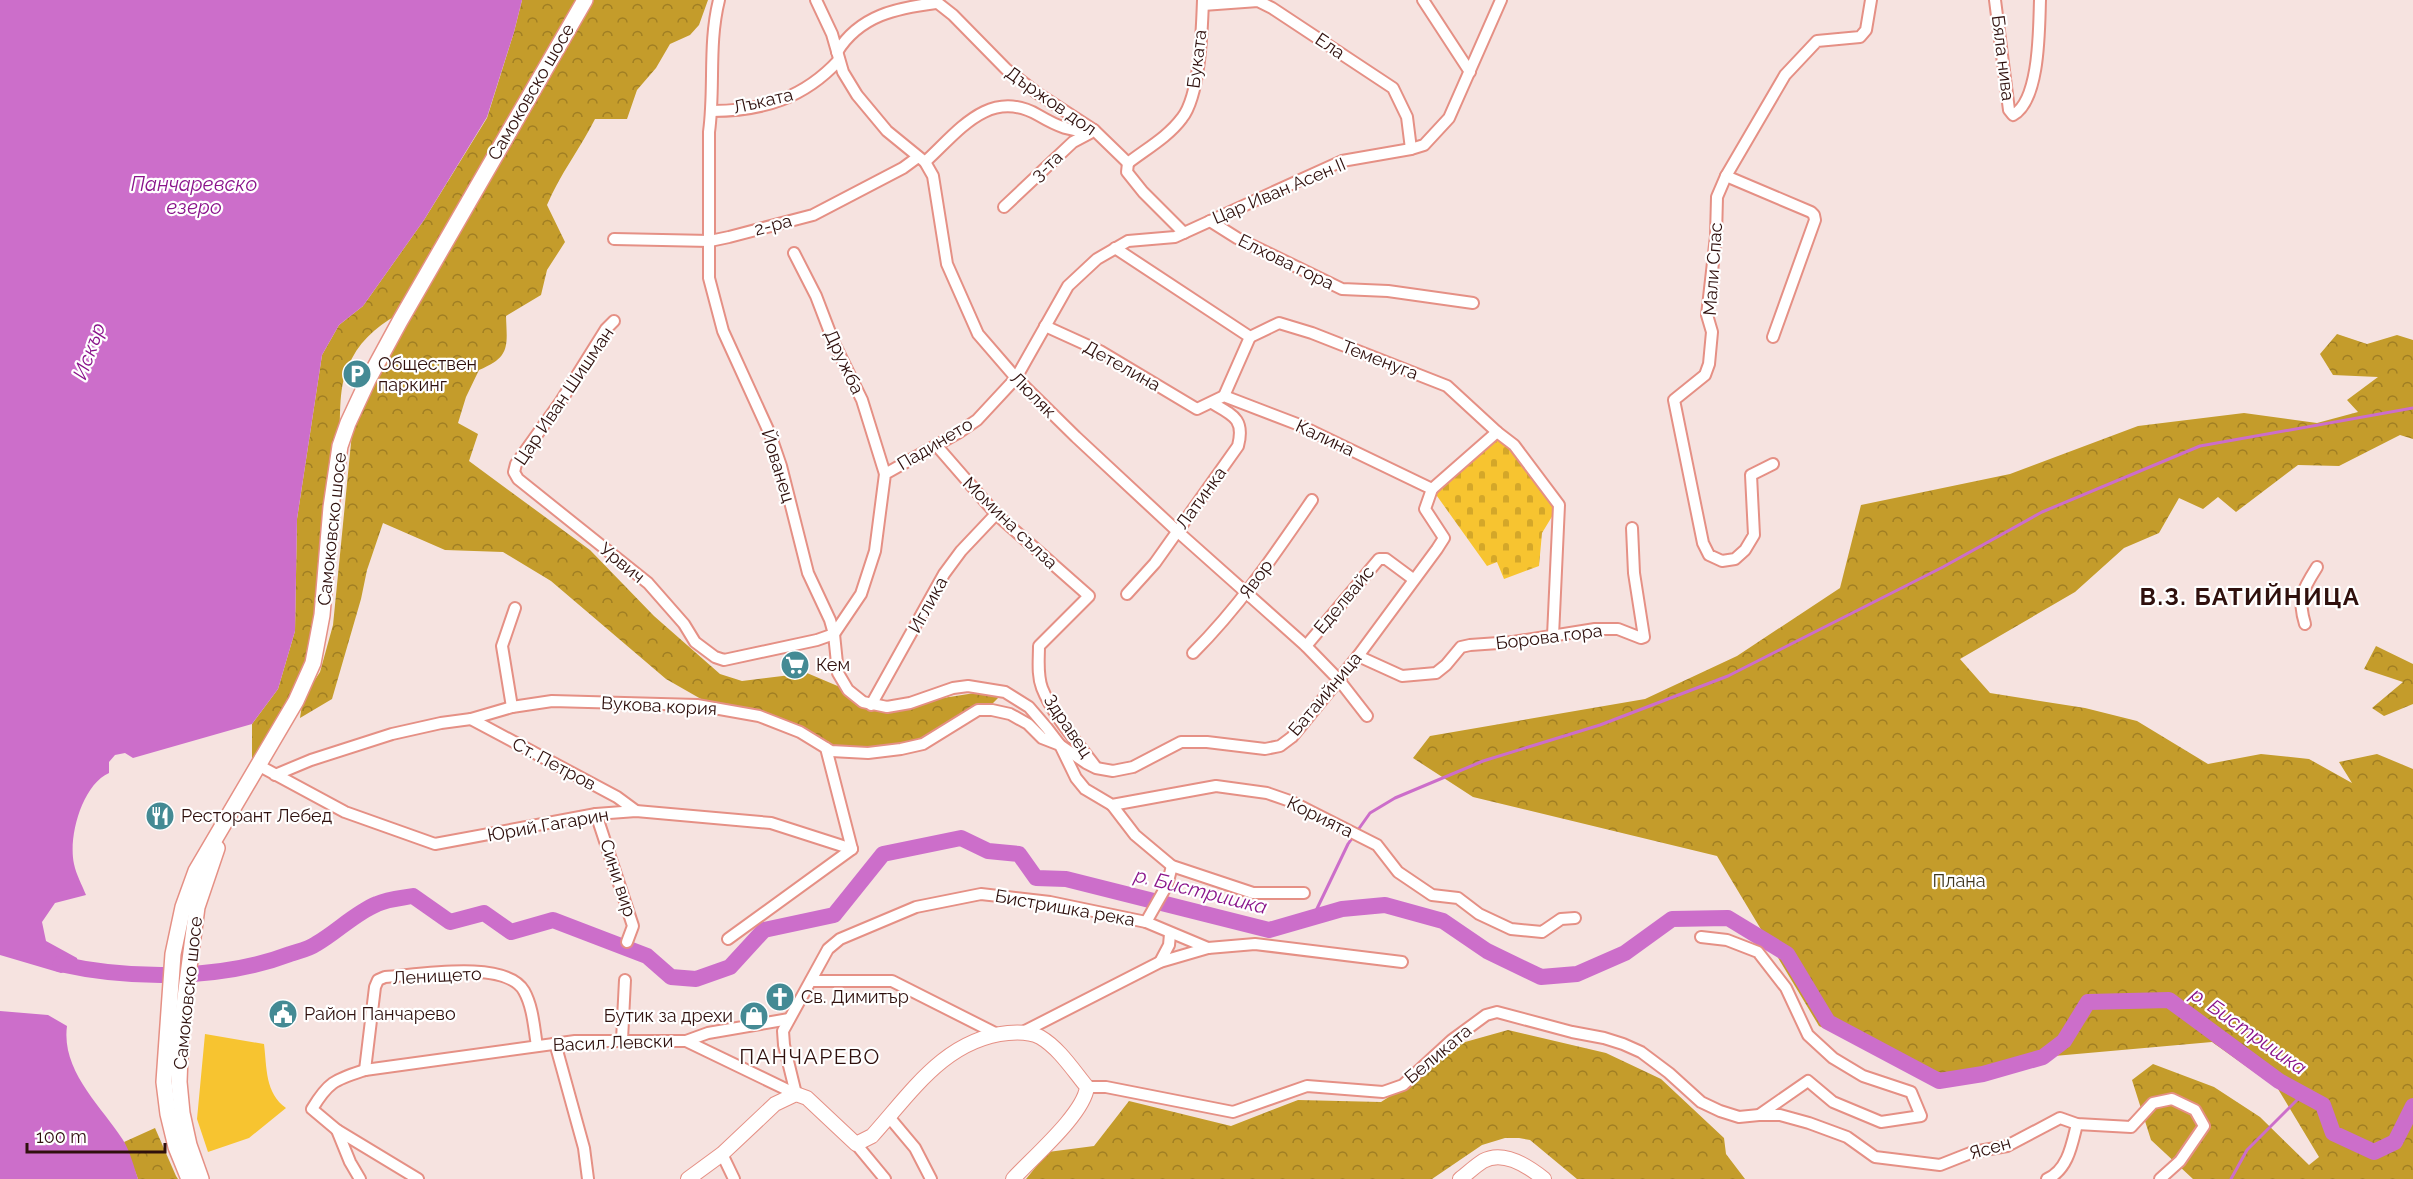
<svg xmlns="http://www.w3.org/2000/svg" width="2413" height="1179" viewBox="0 0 2413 1179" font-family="Raleway,sans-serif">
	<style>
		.green { fill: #f7c430 }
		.forest { fill: url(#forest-crowns) }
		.cemetery { fill: url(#cemetery-stones) }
		.water { fill: #cc6eca }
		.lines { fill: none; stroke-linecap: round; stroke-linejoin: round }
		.stream { stroke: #cc6eca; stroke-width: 3 }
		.river { stroke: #cc6eca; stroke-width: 16 }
		.minor-casing { stroke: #e59085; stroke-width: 14 }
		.tertiary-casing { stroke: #e59085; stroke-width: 16 }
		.secondary-casing { stroke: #e59085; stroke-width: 18 }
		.minor { stroke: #fff; stroke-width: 10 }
		.tertiary { stroke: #fff; stroke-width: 14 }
		.secondary { stroke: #fff; stroke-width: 15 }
		.labels { text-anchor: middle; stroke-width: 4.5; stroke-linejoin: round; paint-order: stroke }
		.street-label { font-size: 18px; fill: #2f100d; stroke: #fff }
		.poi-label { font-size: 18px; fill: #2f100d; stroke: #fff; text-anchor: start }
		.park-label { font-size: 18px; fill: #3f361f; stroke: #fff }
		.water-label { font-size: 20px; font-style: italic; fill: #8a148b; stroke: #fff }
		.quarter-label { font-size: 21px; letter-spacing: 1.5px; fill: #2f100d; stroke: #fff }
		.district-label { font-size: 24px; font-weight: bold; letter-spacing: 1.5px; fill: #2f100d; stroke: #fff }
	</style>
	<defs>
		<pattern id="forest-crowns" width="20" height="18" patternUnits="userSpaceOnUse" patternTransform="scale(1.5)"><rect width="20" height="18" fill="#c49c2b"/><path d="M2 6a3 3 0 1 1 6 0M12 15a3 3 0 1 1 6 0" fill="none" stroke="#a07e23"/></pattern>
		<pattern id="cemetery-stones" width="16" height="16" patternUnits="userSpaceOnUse" patternTransform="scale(1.5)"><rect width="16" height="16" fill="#f7c430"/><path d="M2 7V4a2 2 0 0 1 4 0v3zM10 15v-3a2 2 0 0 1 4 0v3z" fill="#d4a729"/></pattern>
	</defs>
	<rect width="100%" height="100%" fill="#f6e3e0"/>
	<path class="green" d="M205,1034L264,1044C267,1068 265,1093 286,1108L249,1138L208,1152L197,1119Z"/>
	<g class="forest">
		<path d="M522,0H576L525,94L397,315C375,327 357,344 348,367C337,392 342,418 338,444C329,518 324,593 305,665C296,700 271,731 252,761V724L278,689L295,631L297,519L322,355L339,325L363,306L424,220L487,118L514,32Z"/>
		<path d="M590,0H708L699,25L690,35L670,44L656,68L637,90L627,119H595C580,149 560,174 547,205L565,242L547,270L541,295L506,316C507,346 511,357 479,370L466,397L458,423L478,434L469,461L590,550L654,616L720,674L742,681L807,673L887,707L987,691L1002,694L989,707L945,730L901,747L831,751L800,730L708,703L666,679L551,581L503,552L445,550L383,523L367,570L361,599L332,699L300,718L303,698L320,672L333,625L352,433L387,356Z"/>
		<polygon points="2337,334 2367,344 2397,335 2413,340 2413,439 2400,435 2339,466 2298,465 2236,512 2218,497 2203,509 2179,498 2159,533 2124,548 2075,592 1960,659 1990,693 2085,708 2137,721 2208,764 2261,754 2309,759 2352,783 2339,762 2377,754 2413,769 2413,1179 2193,1179 2151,1140 2132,1080 2153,1064 2214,1087 2260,1117 2309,1165 2319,1157 2278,1089 2212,1042 2043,1057 1983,1074 1939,1081 1819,1026 1717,856 1473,797 1413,758 1430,736 1645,699 1737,656 1840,588 1861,505 2010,474 2138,426 2244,413 2317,423 2358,412 2347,400 2378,377 2333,375 2320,354"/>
		<polygon points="2376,646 2413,664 2413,704 2384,716 2372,708 2403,682 2364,669"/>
		<polygon points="1508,1030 1606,1053 1661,1079 1724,1138 1726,1154 1745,1179 1577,1179 1530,1140 1519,1138 1505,1138 1482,1145 1432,1179 1026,1179 1048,1152 1094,1146 1129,1101 1231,1126 1298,1100 1381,1102 1426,1073 1458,1044"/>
		<polygon points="155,1128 176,1176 178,1179 138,1179 124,1142"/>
	</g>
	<polygon class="cemetery" points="1497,432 1559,505 1542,533 1539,566 1504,579 1497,562 1487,566 1432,489"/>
	<g class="water">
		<path d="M0,0H522L514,32L487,117L424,220L363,306L339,325L322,355L297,519L295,631L278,689L252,724L133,758L125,753L115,755L109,762V773C82,785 68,837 74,864C76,874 82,885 86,895L55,903L42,922L46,941L77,958L79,968L61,973L0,955Z"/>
		<path d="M0,1011L48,1015L67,1026C61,1071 101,1106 123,1140C130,1151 134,1167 138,1179H0Z"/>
	</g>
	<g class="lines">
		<g class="stream">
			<polyline points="1313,917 1348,844 1370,813 1395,798 1483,761 1600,725 1728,676 1943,567 2042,512 2200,446 2413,408"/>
			<polyline points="2231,1179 2247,1150 2303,1094"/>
		</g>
		<path class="river" d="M60,964C131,980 222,980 290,954C299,951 309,949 316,944C337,932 355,913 377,904C388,899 402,898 413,896L450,922L484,913L511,932L553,920L647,956L671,977L696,979L730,967L764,930L834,915L883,854L961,838L988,851L1019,854L1036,878L1066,879L1269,930L1342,909L1385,905L1443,921L1487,951L1541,977L1577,974L1625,953L1672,919L1728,918L1787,954L1828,1022L1939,1081L1983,1074L2043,1057L2064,1041L2088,1002L2169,1000L2279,1081L2323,1105L2333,1133L2374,1152L2395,1142L2413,1106"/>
		<g class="minor-casing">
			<g id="minor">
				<path d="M719,0C708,44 715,88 709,132V278L723,331L770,434L781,466L808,573L830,620L834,634L838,673L848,690L863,702L887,707L910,703L953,688L968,686L1005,692L1029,707L1047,728L1060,745L1076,778L1085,789L1112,805L1216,786L1267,793L1290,801L1377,845L1398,872L1432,895L1458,898L1479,914L1511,929L1542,932L1561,919L1575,918"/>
				<polyline points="816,0 832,34 843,72 857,95 887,131 925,162 933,176 947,264 978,334 1016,378 1076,437 1177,531 1306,646 1339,680 1367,716"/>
				<polyline points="934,0 953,15 1006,69 1037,93 1094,130 1128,163"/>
				<polyline points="1423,0 1470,72"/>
				<path d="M1995,0L2009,110L2013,115C2040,101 2039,28 2040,0"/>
				<polyline points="1203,5 1258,1 1272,8 1393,88 1407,117 1411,149"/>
				<path d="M837,52C860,15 897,8 936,3"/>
				<path d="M712,111C763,111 804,98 839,60"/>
				<path d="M925,162C958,132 989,87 1038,115C1057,126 1071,133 1094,130"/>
				<path d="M1128,163C1146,149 1168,137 1182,118C1200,95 1202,30 1203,0"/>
				<polyline points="1128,163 1127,172 1143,192 1184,233"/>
				<polyline points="1726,176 1811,212 1814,215 1815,220 1773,337"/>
				<polyline points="1004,207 1073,142 1090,133"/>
				<polyline points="1210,221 1237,238 1342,289 1388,291 1473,303"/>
				<polyline points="614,239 710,241 729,237 813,215 903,168 918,157"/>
				<polyline points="1115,248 1250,337 1224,396"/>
				<polyline points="794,253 816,296 834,343 862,400 885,474"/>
				<polyline points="614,321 606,329 561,401 516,464 514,472 518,479 648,583 684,624 695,642 715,657 724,660 817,640 834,634 861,594 875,551 885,474 958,433 977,420 1016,378 1068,286 1097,259 1128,241 1175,237 1342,161 1411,149 1424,145 1449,118 1501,0"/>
				<polyline points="1250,337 1279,323 1312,333 1447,386 1497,432 1432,489"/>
				<polyline points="1497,432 1514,445 1559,505 1553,636"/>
				<path d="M936,445L996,514L1089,596L1039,646C1039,660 1037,675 1042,688C1053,716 1077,742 1095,766"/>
				<polyline points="1773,464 1751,475 1754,535 1745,550 1735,559 1722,561 1709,555 1703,543 1674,400 1705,375 1709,364 1712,332 1707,315 1716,236 1717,197 1726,176 1785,75 1817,41 1860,37 1866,30 1871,0"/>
				<path d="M1127,594L1155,563L1238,446C1245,419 1233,415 1212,403"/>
				<path d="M2305,624C2297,598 2303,589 2317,567"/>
				<polyline points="1306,646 1379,559 1386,559 1413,579"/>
				<path d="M1193,653C1240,606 1275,554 1312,500"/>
				<polyline points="1358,656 1402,676 1436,673 1446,665 1461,647 1470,645 1513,642 1595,629 1618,629 1641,638 1644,637 1634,573 1632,528"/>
				<polyline points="871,705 944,574 961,551 996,514"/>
				<polyline points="512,707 502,646 515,608"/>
				<polyline points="471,719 617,797 636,811"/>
				<polyline points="258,765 345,812 435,844 596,814 636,811 771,823 852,849"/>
				<polyline points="275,775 311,760 392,734 441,723 471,719 512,707 552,701 697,705 759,716 800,732 831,751 868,753 901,749 923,744 978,710 992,710 1010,714 1028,724 1042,738 1060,745 1086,763 1096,768 1113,771 1133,767 1181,742 1207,742 1265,749 1280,746 1292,737 1358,656 1437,549 1444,538 1425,509 1432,489 1297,424 1224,396 1197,409 1100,351 1045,326"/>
				<polyline points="1112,805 1135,835 1172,866 1253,893 1304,893"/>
				<polyline points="596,814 633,926 627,942"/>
				<polyline points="1146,922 1167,885 1172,866"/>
				<polyline points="728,939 852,849 826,748"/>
				<polyline points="1160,962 1169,945 1170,934"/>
				<polyline points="811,981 892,981 997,1034"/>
				<polyline points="1023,1032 1160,962 1208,948 1255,944 1402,962"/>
				<polyline points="622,1040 625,980"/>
				<polyline points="686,1041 708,1033 789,1019"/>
				<polyline points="555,1043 584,1148 588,1179"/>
				<path d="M365,1070L375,987L378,980L385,977C417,975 506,959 524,991C533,1007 534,1028 537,1046"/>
				<polyline points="1087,1087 1106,1087 1233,1112 1307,1086 1383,1092 1403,1085 1452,1040 1486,1015 1497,1012 1572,1032 1604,1038 1623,1044 1641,1052 1669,1073 1701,1102 1720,1111 1739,1117 1759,1115 1808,1081 1833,1102 1881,1122 1921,1116 1911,1092 1863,1076 1833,1058 1808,1035 1786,988 1758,952 1727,940 1701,937"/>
				<polyline points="796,1094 784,1045 783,1031 828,949 840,939 916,907 981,894 1050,902 1146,922 1208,948"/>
				<polyline points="1759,1115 1780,1115 1809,1123 1847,1137 1875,1157 1940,1165 1973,1152 2007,1146 2060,1118 2077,1124 2131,1127 2153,1103 2172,1099 2195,1110 2204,1126 2180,1161 2160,1179"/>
				<polyline points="889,1117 915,1148 931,1179"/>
				<polyline points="337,1130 350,1162 360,1179"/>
				<polyline points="856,1144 885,1179"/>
				<polyline points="722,1154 734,1179"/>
				<path d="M418,1179L337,1130L312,1109C329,1081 335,1080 365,1070L575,1041H686L796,1094"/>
				<path d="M2047,1179C2068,1170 2072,1144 2077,1124"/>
			</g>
		</g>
		<g class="tertiary-casing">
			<g id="tertiary">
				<path d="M688,1179L722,1154L775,1104L796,1094L807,1098L856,1144L872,1136C911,1093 945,1039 1008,1033C1019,1032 1030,1032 1040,1037C1059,1048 1073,1070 1087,1087C1084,1114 1032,1158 1013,1179"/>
				<path d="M1460,1179C1468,1173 1475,1166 1483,1161C1503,1150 1528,1166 1544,1179"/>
			</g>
		</g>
		<g class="secondary-casing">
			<g id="secondary">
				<polyline points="189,1179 176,1147 168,1114 164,1082 173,954 183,907 196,871 296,701 313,663 322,615 331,507 340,446 348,423 368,380 400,321 585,0"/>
				<polyline points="201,1179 189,1145 182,1113 179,1082 181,1028 197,907 217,848"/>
			</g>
		</g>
		<use href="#minor" class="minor"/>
		<use href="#tertiary" class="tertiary"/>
		<use href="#secondary" class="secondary"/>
	</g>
	<defs>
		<g id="parking-disc" transform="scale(1.5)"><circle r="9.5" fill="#448a94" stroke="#fff"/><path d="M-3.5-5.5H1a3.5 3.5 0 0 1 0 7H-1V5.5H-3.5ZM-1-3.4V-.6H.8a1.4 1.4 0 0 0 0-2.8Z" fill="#fff"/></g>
		<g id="supermarket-disc" transform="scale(1.5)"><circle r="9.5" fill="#448a94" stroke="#fff"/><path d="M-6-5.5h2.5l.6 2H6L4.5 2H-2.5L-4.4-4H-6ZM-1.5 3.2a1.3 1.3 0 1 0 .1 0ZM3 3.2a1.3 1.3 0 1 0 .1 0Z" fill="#fff"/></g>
		<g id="restaurant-disc" transform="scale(1.5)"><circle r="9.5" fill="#448a94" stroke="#fff"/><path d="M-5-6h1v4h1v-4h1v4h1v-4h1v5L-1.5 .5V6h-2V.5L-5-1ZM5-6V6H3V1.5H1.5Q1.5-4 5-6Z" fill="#fff"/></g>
		<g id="church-disc" transform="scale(1.5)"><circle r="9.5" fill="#448a94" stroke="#fff"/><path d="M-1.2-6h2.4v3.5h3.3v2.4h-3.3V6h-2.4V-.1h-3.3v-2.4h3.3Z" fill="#fff"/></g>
		<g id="civic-disc" transform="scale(1.5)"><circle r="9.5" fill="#448a94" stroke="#fff"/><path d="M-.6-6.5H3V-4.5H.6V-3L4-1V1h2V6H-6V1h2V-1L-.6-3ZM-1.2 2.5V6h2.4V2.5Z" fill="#fff"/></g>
		<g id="shop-disc" transform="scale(1.5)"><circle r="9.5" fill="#448a94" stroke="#fff"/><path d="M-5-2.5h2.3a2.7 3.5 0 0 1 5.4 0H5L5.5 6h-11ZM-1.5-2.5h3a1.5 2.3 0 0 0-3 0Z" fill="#fff"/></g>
	</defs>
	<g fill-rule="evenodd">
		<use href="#parking-disc" x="357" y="374"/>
		<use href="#supermarket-disc" x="795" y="665"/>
		<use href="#restaurant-disc" x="160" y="816"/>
		<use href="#church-disc" x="780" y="997"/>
		<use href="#civic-disc" x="283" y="1014"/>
		<use href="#shop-disc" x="754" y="1016"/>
	</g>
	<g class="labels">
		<g class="street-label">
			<text transform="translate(1330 46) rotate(34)" y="6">Ела</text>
			<text transform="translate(2003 58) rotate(83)" y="6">Бяла нива</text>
			<text transform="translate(1197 59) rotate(-83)" y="6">Буката</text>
			<text transform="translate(531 92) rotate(-60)" y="6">Самоковско шосе</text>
			<text transform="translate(763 101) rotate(-13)" y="6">Лъката</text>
			<text transform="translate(1051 101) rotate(35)" y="6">Държов дол</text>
			<text transform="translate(1047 166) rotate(-43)" y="6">3-та</text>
			<text transform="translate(1279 191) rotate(-23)" y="6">Цар Иван Асен II</text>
			<text transform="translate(773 225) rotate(-15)" y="6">2-ра</text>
			<text transform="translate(1286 262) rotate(26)" y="6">Елхова гора</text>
			<text transform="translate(1713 269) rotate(-86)" y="6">Мали Спас</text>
			<text transform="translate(1380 360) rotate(21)" y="6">Теменуга</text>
			<text transform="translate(844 362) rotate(65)" y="6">Дружба</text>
			<text transform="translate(1122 366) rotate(29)" y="6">Детелина</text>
			<text transform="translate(1033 395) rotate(45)" y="6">Люляк</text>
			<text transform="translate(564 396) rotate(-56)" y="6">Цар Иван Шишман</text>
			<text transform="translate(1325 438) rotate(25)" y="6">Калина</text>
			<text transform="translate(935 444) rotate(-31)" y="6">Падинето</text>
			<text transform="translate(778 466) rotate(73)" y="6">Йованец</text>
			<text transform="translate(1201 498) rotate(-54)" y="6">Латинка</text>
			<text transform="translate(1010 523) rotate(44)" y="6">Момина сълза</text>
			<text transform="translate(332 529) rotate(-84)" y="6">Самоковско шосе</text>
			<text transform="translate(622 563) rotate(39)" y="6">Урвич</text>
			<text transform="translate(1256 579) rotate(-54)" y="6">Явор</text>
			<text transform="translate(1344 600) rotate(-50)" y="6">Еделвайс</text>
			<text transform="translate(928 605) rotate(-61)" y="6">Иглика</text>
			<text transform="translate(1549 637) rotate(-7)" y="6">Борова гора</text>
			<text transform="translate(1325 694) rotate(-50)" y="6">Батаийница</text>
			<text transform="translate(659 706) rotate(3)" y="6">Вукова кория</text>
			<text transform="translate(1068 726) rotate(56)" y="6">Здравец</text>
			<text transform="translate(554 764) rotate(28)" y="6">Ст. Петров</text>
			<text transform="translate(1320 817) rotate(26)" y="6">Корията</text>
			<text transform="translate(548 825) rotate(-10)" y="6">Юрий Гагарин</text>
			<text transform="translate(618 878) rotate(72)" y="6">Сини вир</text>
			<text transform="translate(1065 908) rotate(10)" y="6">Бистришка река</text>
			<text transform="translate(437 976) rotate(-3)" y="6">Ленището</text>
			<text transform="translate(188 993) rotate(-84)" y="6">Самоковско шосе</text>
			<text transform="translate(613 1043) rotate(-2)" y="6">Васил Левски</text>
			<text transform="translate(1438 1054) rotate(-40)" y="6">Беликата</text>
			<text transform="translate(1990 1148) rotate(-16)" y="6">Ясен</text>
		</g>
		<g class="poi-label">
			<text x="378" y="370">Обществен<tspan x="378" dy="21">паркинг</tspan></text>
			<text x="816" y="671">Кем</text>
			<text x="181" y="822">Ресторант Лебед</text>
			<text x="801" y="1003">Св. Димитър</text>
			<text x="304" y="1020">Район Панчарево</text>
			<text x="733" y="1022" text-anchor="end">Бутик за дрехи</text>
		</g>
		<g class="park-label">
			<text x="1959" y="887">Плана</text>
		</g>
		<g class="water-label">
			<text x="194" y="191">Панчаревско<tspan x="194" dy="23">езеро</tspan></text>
			<text transform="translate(89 351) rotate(-70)" y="7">Искър</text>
			<text transform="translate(1201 891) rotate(14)" y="7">р. Бистришка</text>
			<text transform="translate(2249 1031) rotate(35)" y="7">р. Бистришка</text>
		</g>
		<g class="quarter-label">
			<text x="810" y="1064">ПАНЧАРЕВО</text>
		</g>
		<g class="district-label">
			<text x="2250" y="605">В.З. БАТИЙНИЦА</text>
		</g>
	</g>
	<path d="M27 1143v9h138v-9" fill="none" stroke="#2f100d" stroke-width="3"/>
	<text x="36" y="1143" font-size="18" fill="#2f100d" stroke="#ffffff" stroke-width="4.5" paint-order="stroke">100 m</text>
</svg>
